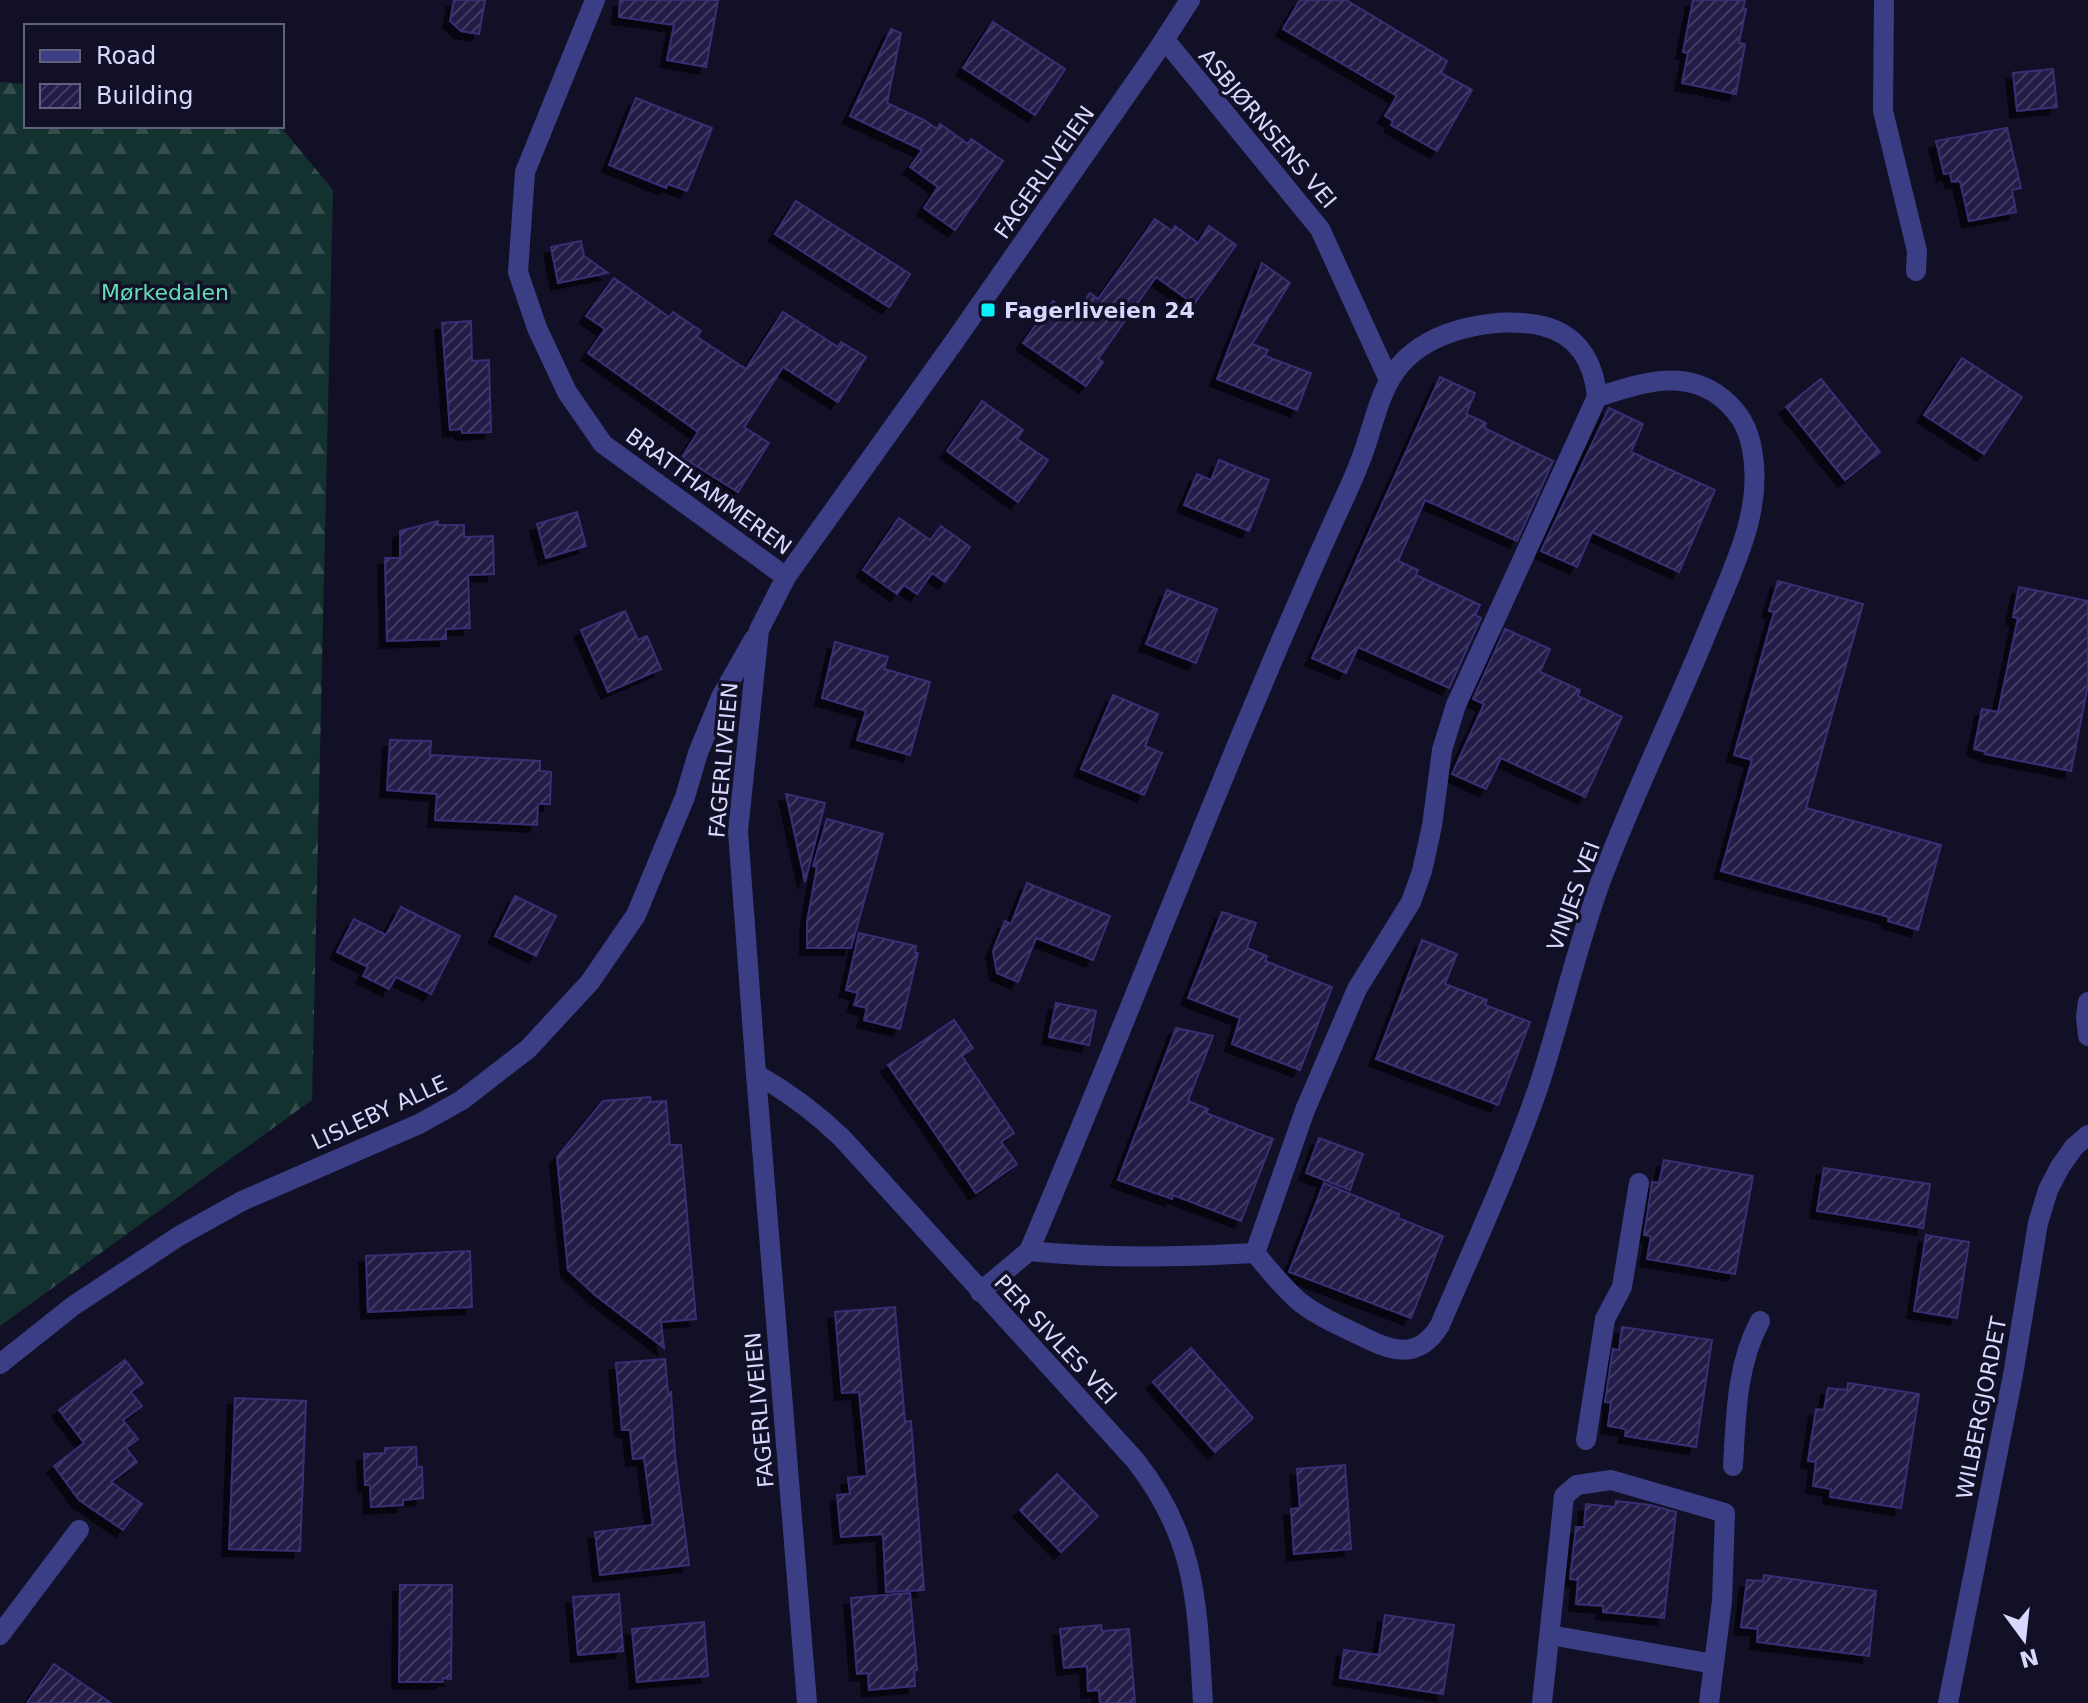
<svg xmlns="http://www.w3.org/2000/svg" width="2088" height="1703" viewBox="0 0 2088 1703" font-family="'DejaVu Sans',sans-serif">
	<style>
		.forest { fill: url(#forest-firs) }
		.building { fill: url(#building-hatch); stroke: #382f73; stroke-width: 2; filter: url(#shadow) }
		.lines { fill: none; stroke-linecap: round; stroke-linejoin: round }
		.street { stroke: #3c3e85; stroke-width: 20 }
		.poi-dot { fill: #07f2fa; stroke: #121027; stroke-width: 3 }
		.labels { text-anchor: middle; stroke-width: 7; stroke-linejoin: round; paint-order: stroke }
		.street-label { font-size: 22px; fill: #d8d7fe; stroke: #121027 }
		.park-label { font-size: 22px; fill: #63deb7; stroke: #121027 }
		.poi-label { font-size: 22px; font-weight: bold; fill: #d8d7fe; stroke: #121027; text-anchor: start }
	</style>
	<defs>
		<pattern id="forest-firs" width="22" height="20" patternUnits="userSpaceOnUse" patternTransform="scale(2)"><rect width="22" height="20" fill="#13312e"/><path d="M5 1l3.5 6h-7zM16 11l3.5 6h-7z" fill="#354e4d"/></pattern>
		<pattern id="building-hatch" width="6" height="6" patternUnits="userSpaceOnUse" patternTransform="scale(2)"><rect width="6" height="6" fill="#221c47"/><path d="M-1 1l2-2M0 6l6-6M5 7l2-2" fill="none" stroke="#413c63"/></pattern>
		<filter id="shadow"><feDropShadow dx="-7" dy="7" stdDeviation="0" flood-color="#0009"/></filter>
	</defs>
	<rect width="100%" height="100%" fill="#121027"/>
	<polygon class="forest" points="0,82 26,84 26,126 280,126 333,190 312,1100 0,1326"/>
	<g class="building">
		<polygon points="454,0 485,0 479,34 461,31 450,21"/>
		<polygon points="620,0 718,0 706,67 667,60 674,25 619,17"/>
		<polygon points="1300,0 1346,0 1447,61 1441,73 1472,90 1437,151 1391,125 1393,121 1385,116 1397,96 1283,29"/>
		<polygon points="1693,0 1745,0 1743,9 1746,9 1739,43 1745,44 1736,94 1682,83 1688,53 1683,52"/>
		<polygon points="993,22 1065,69 1035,115 963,68"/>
		<polygon points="891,29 901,33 887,103 924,120 937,129 940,124 968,144 971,139 1003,161 955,230 924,208 938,187 910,167 922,150 850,116"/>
		<polygon points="2053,69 2057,107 2017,111 2013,73"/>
		<polygon points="636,98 712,128 687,191 668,184 666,188 609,165"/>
		<polygon points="2007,128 2021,188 2012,190 2016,212 1969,221 1960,181 1952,182 1950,173 1944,174 1936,141"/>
		<polygon points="796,201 910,274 889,307 775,234"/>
		<polygon points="1155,219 1172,231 1175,226 1198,243 1209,226 1236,245 1194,304 1156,277 1098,359 1103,362 1086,386 1023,343 1053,301 1074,316 1090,293 1098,299"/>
		<polygon points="581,241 584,256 608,273 558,283 551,247"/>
		<polygon points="1262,263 1290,283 1252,344 1268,350 1265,356 1311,373 1297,410 1217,379"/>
		<polygon points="614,278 669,317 673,312 701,331 697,337 746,369 783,312 838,347 841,342 866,357 838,402 783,367 744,427 769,443 738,492 682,457 698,432 588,353 605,329 586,316"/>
		<polygon points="471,321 472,361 489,360 491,432 462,433 462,429 450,430 442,323"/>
		<polygon points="1962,358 2022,397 1984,454 1924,415"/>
		<polygon points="1440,377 1475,393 1466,414 1486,423 1484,428 1553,461 1517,541 1425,500 1398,561 1418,570 1416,575 1480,605 1475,615 1481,618 1449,688 1358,647 1346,673 1312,658"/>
		<polygon points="1821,379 1880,452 1845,480 1786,407"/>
		<polygon points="982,401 1023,430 1017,439 1048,460 1018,502 947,451"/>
		<polygon points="1609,408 1643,424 1631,452 1715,490 1679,572 1592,532 1577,567 1541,551"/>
		<polygon points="1219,460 1269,480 1249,531 1184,505 1197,474 1211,480"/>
		<polygon points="577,512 586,546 546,558 537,524"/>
		<polygon points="899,518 930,540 941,526 970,547 945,582 932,573 917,594 904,585 897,594 863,570"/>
		<polygon points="438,521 438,525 464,525 464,537 493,536 494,574 468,575 470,628 446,629 446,639 387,641 385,558 400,558 400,531"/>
		<polygon points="1778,581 1863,604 1806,808 1941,845 1918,930 1888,921 1889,917 1721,871 1752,760 1734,755 1774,612 1769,611"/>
		<polygon points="2019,587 2088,601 2088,685 2071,771 1985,754 1986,752 1974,749 1982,709 1998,712 2018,618 2013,617"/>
		<polygon points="1167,590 1217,609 1196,663 1146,644"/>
		<polygon points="625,611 638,640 647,636 661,669 608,692 581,630"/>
		<polygon points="1505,629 1550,649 1540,672 1580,690 1578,696 1622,717 1585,797 1501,758 1486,789 1452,774 1484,704 1473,699"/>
		<polygon points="835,642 888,657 884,669 930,682 910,755 857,740 866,711 822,698"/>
		<polygon points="1113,695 1158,714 1145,746 1162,753 1144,795 1081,769"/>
		<polygon points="390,740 431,741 430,755 540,761 540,771 551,772 550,804 538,804 537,825 435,820 437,794 387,790"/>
		<polygon points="786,794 825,803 805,882"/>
		<polygon points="827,819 883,834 851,948 807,948 807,922 817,867 813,866"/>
		<polygon points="1027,883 1110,916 1093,960 1036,938 1018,982 997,973 993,951 1005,921 1011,924"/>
		<polygon points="515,896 556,916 536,956 495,936"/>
		<polygon points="401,907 460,936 431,994 396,977 389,989 363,976 368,967 337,952 354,919 386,935"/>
		<polygon points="1222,912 1256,923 1247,948 1267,956 1265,961 1332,987 1300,1070 1232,1044 1240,1018 1188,998"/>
		<polygon points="859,933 916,946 915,953 918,953 900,1029 864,1020 867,1008 854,1005 858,993 846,990"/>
		<polygon points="1422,940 1457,954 1445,984 1487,1000 1485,1005 1530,1022 1498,1105 1376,1059"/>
		<polygon points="1056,1003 1096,1011 1089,1045 1049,1037"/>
		<polygon points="954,1020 973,1048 962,1056 1014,1133 1001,1142 1017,1164 976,1193 888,1065"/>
		<polygon points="1176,1028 1213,1036 1188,1101 1208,1109 1206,1113 1273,1139 1241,1221 1173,1195 1172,1199 1118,1180"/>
		<polygon points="650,1097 651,1102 666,1101 670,1145 681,1145 696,1319 661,1322 664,1348 595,1295 568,1270 557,1157 603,1101"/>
		<polygon points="1319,1138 1363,1154 1350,1190 1306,1173"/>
		<polygon points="1664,1160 1753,1176 1735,1274 1647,1259 1651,1236 1644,1235 1652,1184 1652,1182 1659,1183"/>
		<polygon points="1824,1168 1930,1184 1923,1228 1817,1211"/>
		<polygon points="1324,1183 1399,1214 1398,1218 1443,1236 1411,1318 1289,1272"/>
		<polygon points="1926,1235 1969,1242 1957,1318 1914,1311"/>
		<polygon points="470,1251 472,1307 368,1312 366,1256"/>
		<polygon points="895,1307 905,1422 911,1421 924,1590 886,1592 883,1534 841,1537 837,1495 850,1494 848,1478 867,1476 859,1392 842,1393 835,1312"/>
		<polygon points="1622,1327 1712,1340 1696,1447 1625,1436 1626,1429 1608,1426 1611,1403 1605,1402 1613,1349 1619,1350"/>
		<polygon points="1191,1348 1253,1418 1215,1452 1153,1382"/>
		<polygon points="665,1359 668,1393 671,1392 675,1455 689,1565 600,1575 595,1532 653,1525 644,1458 633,1459 630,1430 622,1430 616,1363"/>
		<polygon points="125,1360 143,1383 131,1392 142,1406 123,1420 138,1439 126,1448 137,1462 111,1482 142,1504 123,1530 79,1500 54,1466 84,1443 59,1410"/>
		<polygon points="1848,1383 1919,1394 1901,1508 1830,1497 1831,1489 1813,1486 1816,1462 1808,1461 1816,1409 1824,1410 1828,1388 1847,1390"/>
		<polygon points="235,1398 306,1401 300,1551 229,1549"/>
		<polygon points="416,1447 417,1467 422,1467 423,1498 403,1500 403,1505 371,1507 370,1485 365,1485 364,1454 385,1453 385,1448"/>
		<polygon points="1345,1465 1351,1549 1294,1554 1291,1509 1300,1508 1297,1469"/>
		<polygon points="1057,1474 1098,1516 1061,1552 1020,1510"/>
		<polygon points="1616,1501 1650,1505 1676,1512 1664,1618 1603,1612 1603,1606 1576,1604 1578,1580 1570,1579 1576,1527 1584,1527 1586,1504 1615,1507"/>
		<polygon points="1764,1575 1876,1591 1869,1656 1757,1642 1758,1629 1741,1627 1747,1580 1763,1581"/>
		<polygon points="400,1585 452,1585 451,1679 443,1678 443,1682 399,1682"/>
		<polygon points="910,1593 917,1670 914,1670 915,1686 869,1690 868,1673 857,1674 851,1598"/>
		<polygon points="619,1594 623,1651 578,1655 573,1597"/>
		<polygon points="1385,1615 1454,1625 1443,1694 1340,1678 1344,1650 1379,1655"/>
		<polygon points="704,1622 708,1676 637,1682 632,1629"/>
		<polygon points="1101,1625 1102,1631 1129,1629 1135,1703 1100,1703 1099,1690 1088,1691 1087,1666 1064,1668 1060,1629"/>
		<polygon points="54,1664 111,1703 27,1703"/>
	</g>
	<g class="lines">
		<g class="street">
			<polyline points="595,0 525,172 518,272 537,328 567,392 603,444 786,577"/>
			<polyline points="1884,0 1883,111 1917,251 1916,271"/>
			<polyline points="1165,40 1320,229 1389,380"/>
			<polyline points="2088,1002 2086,1017 2088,1036"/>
			<path d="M756,1074C788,1092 815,1112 842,1138L1135,1460C1198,1540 1197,1606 1203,1703"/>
			<path d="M1029,1251C1104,1259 1180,1257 1255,1253"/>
			<path d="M1255,1253C1269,1270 1284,1289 1301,1303C1318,1316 1336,1324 1355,1333C1387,1349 1417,1364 1440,1325C1474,1246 1511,1167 1539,1085C1561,1018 1576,949 1600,883C1632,797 1674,713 1709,627C1732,570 1764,512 1752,449C1748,427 1739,412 1722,398C1683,367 1640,384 1597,397"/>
			<path d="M980,1292L1029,1251C1132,1010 1224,764 1332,525C1341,505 1351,485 1359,464C1373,432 1377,391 1401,364C1433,328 1498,316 1543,326C1578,335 1594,362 1597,397L1456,705L1442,750L1432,826L1422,871L1411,902L1357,989L1305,1110L1255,1253"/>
			<polyline points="0,1364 73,1306 179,1236 242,1201 419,1124 462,1100 528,1049 590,982 636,915 685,797 698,753 721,697 754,639"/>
			<polyline points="1586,1440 1605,1319 1622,1287 1639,1183"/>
			<path d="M1733,1466C1736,1417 1736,1366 1760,1321"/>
			<polyline points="0,1635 79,1530"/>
			<polyline points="1550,1635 1714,1664"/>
			<polyline points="807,1703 756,1074 738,831 759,630 786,577 954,342 1157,51 1190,0"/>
			<polyline points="1542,1703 1564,1496 1577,1485 1611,1480 1725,1513 1722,1601 1709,1703"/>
			<polyline points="1948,1703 2013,1375 2038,1223 2048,1190 2060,1167 2074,1147 2088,1135"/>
		</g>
	</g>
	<rect class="poi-dot" x="980" y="302" width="16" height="16" rx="4"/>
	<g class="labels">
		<g class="street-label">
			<text transform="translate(1268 128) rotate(50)" y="8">ASBJØRNSENS VEI</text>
			<text transform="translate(1044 172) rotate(-55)" y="8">FAGERLIVEIEN</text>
			<text transform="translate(709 491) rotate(36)" y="8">BRATTHAMMEREN</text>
			<text transform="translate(723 760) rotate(-85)" y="8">FAGERLIVEIEN</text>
			<text transform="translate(1573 896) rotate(-70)" y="8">VINJES VEI</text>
			<text transform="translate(379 1112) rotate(-25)" y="8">LISLEBY ALLE</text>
			<text transform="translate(1056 1339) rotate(47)" y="8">PER SIVLES VEI</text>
			<text transform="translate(1981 1408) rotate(-79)" y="8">WILBERGJORDET</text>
			<text transform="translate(759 1410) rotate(-95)" y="8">FAGERLIVEIEN</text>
		</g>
		<g class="park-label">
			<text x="165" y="300">Mørkedalen</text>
		</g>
		<g class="poi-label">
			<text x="1004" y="318">Fagerliveien 24</text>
		</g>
	</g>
	<rect x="24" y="24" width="260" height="104" fill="#121027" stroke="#61607d" stroke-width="2"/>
	<rect x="40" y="50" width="40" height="12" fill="#3c3e85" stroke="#61607d" stroke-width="2"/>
	<text x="96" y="64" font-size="24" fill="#d8d7fe">Road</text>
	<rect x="40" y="84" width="40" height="24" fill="url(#building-hatch)" stroke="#61607d" stroke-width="2"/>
	<text x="96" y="104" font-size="24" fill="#d8d7fe">Building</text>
	<g transform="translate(2024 1639) rotate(165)" stroke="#121027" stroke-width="6" paint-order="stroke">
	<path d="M0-6L14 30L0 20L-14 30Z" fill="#d8d7fe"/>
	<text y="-12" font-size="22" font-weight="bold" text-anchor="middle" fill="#d8d7fe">N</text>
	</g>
</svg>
